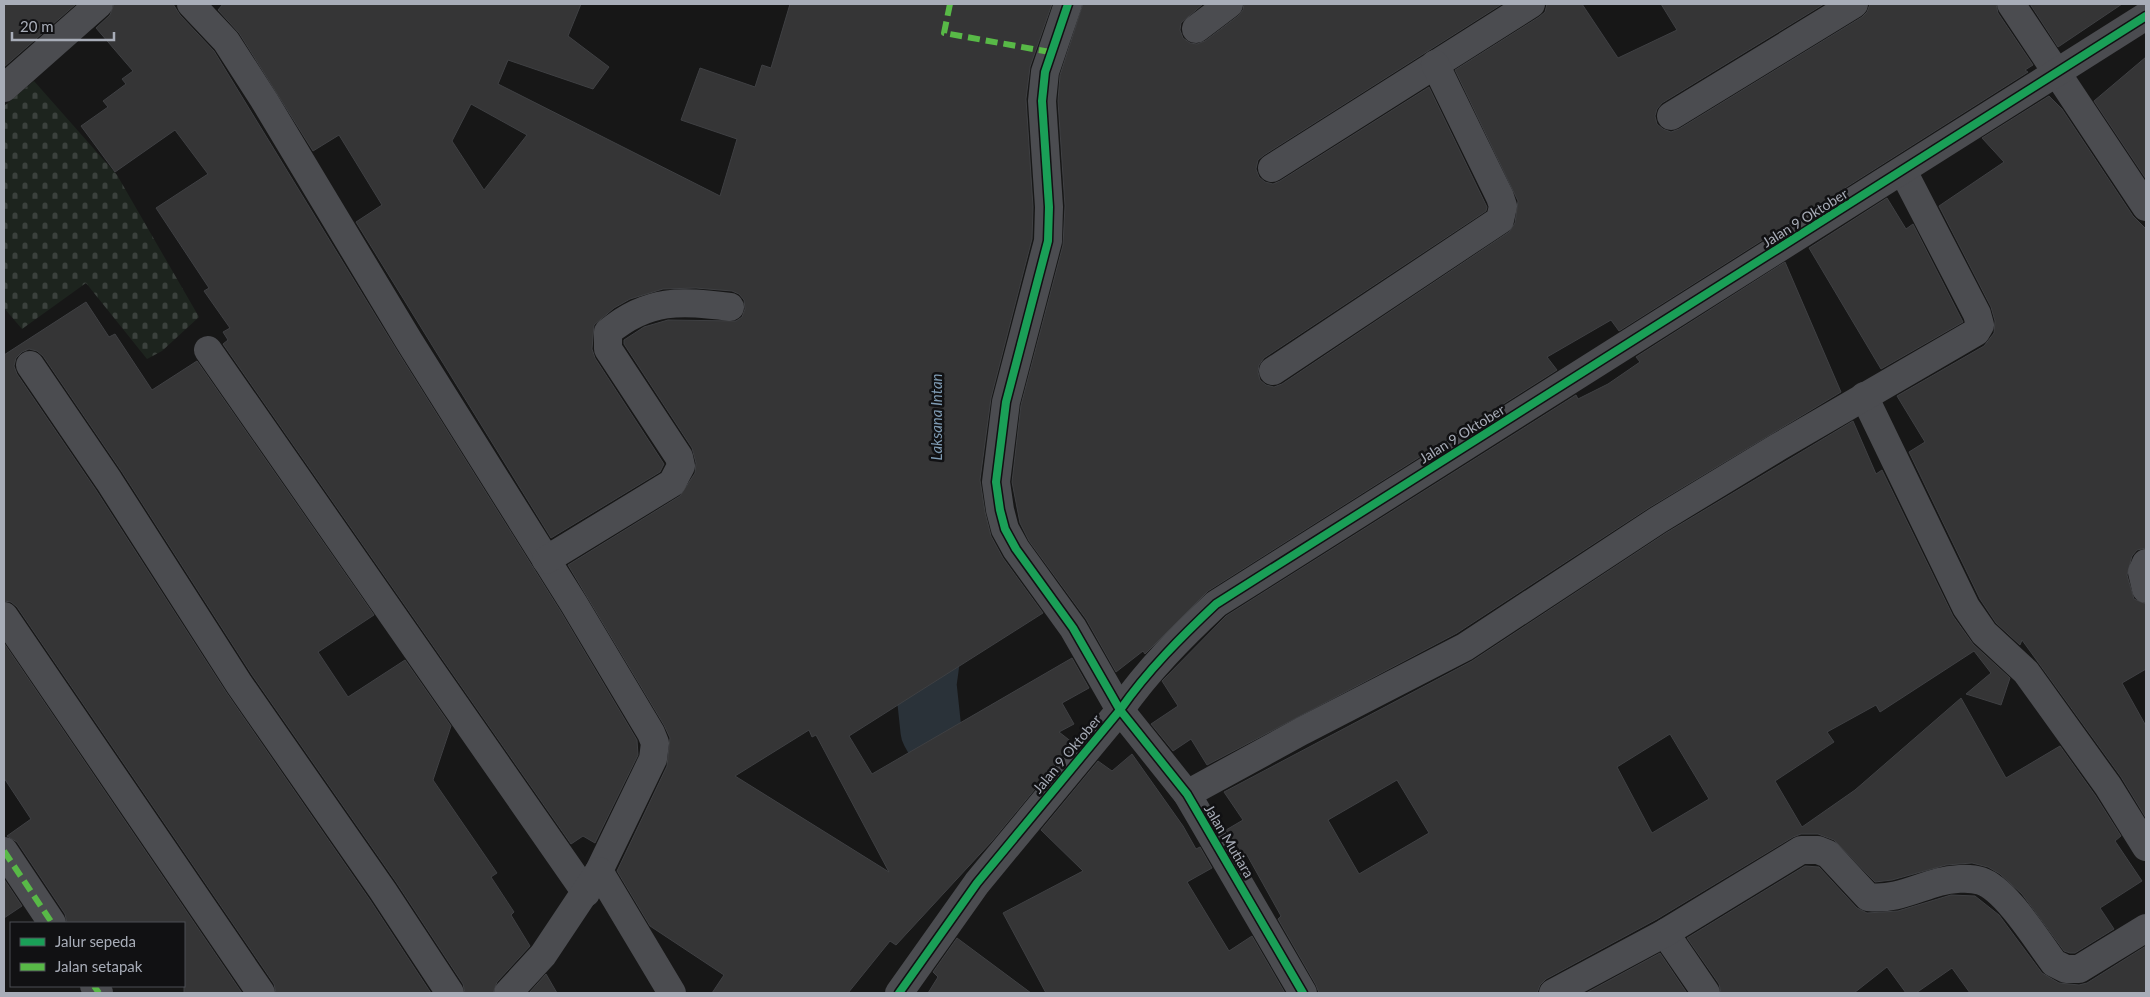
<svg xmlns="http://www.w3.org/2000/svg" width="2150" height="997" viewBox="0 0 2150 997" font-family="Lato,sans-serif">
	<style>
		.cemetery { fill: url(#cemetery-stones) }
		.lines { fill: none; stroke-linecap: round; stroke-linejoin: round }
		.river { stroke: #2a3239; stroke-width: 61 }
		.building { fill: #353536; stroke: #3f4043; fill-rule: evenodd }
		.minor { stroke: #4b4c50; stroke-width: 28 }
		.quiet { stroke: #58b947; stroke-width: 6; stroke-dasharray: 12 6; stroke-linecap: butt }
		.cycleway-casing { stroke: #111113; stroke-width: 11 }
		.cycleway { stroke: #1a9f57; stroke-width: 8 }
		.labels { text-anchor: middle; stroke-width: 5; stroke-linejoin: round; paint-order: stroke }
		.street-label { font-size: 14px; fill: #a8adb8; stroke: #111113 }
		.water-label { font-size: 15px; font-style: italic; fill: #7f9bb3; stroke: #111113 }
	</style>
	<defs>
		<pattern id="cemetery-stones" width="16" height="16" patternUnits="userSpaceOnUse" patternTransform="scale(1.25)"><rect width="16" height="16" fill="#1d241e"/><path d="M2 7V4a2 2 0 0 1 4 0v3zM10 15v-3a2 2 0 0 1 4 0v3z" fill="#3b413d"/></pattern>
	</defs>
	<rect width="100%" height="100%" fill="#171717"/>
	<polygon class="cemetery" points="34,81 117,175 199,317 162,351 147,359 86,283 22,329 4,308 4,106"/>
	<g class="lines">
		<polyline class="river" points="937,604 926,684 931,731 976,812"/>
	</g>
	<g class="building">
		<polygon points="4,4 76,4 4,67"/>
		<polygon points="114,4 173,4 180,15 214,51 396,349 561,612 637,740 638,755 595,843 583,836 571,844 223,344 228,340 223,332 230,328 204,291 209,288 156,208 208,174 175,130 115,172 81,126 108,107 103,101 126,84 122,79 133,71 96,28 110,15"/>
		<path d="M223,4H581L568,36L609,67L593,89L508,60L498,84L720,196L737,139L681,120L700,68L755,87L762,65L771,68L790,4H1052L1030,67L1026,99L1033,207L1032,239L991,398L980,480L985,512L991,536L1003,558L1043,613L849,736L872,774L1072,658L1089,688L1062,703L1074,724L1059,732L1073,743L992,841L896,945L890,941L848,993H712L724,975L650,926L617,871L667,766L670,738L664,725L568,565L680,496L695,473L696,463L692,448L624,344V340L644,327L668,320L736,321L742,317L745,309L744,300L739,294L732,291L696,288L663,289L630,299L614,308L594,325L592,349L595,358L664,464L660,472L551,538L356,222L382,205L339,135L313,151L239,33L218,10ZM471,104L527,135L484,190L452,141ZM809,730L812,737L816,735L889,872L735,776Z"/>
		<polygon points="1083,4 1203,4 1181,23 1180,30 1183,38 1190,43 1197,44 1205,41 1238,16 1243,10 1244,4 1502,4 1264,155 1258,160 1256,169 1259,177 1265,182 1273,184 1280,181 1429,87 1487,207 1486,211 1264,358 1259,365 1258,372 1260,380 1266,385 1274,387 1282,384 1509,232 1515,223 1518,201 1455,70 1539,17 1545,12 1547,4 1582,4 1618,58 1677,30 1661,4 1824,4 1662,103 1657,109 1655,116 1657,124 1663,129 1671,132 1679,129 1862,17 1867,12 1870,4 1996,4 1998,13 2033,65 2025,70 2028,72 1619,331 1611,320 1547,357 1557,370 1208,591 1145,654 1143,651 1116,672 1086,619 1029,541 1020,523 1012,482 1021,405 1063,245 1065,206 1058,101 1060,75"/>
		<polygon points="2030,4 2122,4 2058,47"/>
		<polygon points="2146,57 2146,179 2094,101"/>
		<polygon points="2049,96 2062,109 2133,216 2146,229 2146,548 2137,550 2132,556 2127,575 2134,599 2146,604 2146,669 2122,683 2146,726 2146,818 2121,777 2022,640 2020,645 1996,623 1980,599 1909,452 1925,442 1897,396 1984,346 1994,333 1995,321 1991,307 1939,206 2004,162 1982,138"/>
		<polygon points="1887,198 1906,229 1913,224 1963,322 1881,369 1809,248"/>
		<polygon points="1785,262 1841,392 1650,507 1457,633 1207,765 1191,739 1173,751 1151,724 1178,706 1162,681 1226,616 1576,395 1578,399 1608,384 1640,362 1636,357"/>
		<polygon points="86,302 109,337 115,334 152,390 197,361 374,615 318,652 348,697 405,660 451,726 433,780 497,873 491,877 514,912 511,915 530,946 497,982 493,993 465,993 463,984 396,882 252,675 122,472 43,356 37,351 29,349 22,352 16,358 14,366 17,374 96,490 226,692 370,900 431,993 276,993 274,984 17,607 11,602 4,601 4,355"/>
		<path d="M1853,421L1876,474L1882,470L1953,616L1973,644L2010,678L2001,705L1966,694L1991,673L1974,651L1880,712L1876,705L1827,732L1834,742L1775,781L1802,827L1855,790L1961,698L2006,778L2060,746L2095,795L2121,836L2115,841L2142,881L2100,908L2114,929L2075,953H2070L2064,951L2022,894L2000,874L1988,867L1972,863L1946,865L1892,880L1875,882L1834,840L1818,834H1801L1793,837L1657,919L1546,979L1540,985L1537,993H1319L1316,985L1278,919L1281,916L1247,855L1242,858L1226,830L1243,820L1224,792L1472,661L1666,533ZM1670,734L1709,799L1652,833L1617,767ZM1397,780L1429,833L1359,874L1328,820Z"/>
		<polygon points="4,643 242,993 184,993 184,923 67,923 65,914 17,842 7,836 31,819 4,778"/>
		<polygon points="1132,754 1183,826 1196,849 1200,847 1212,868 1187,882 1229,951 1252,936 1285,993 1046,993 1003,913 1083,871 1041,830 1098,761 1112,771"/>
		<polygon points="1805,866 1819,867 1857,908 1867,913 1898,911 1951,895 1975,896 1999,915 2042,973 2059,983 2079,985 2087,983 2146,946 2146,993 1970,993 1952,968 1916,993 1906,993 1887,967 1854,993 1721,993 1719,984 1687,938"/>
		<polygon points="4,879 22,906 4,918"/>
		<polygon points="957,938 1031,993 928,993 938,977 933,972"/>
		<polygon points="1660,953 1687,993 1586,993"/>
		<polygon points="546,974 557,993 529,993"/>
	</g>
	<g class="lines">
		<g class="minor">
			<polyline points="191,4 226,41 264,100 409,341 574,604 651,733 655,743 653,759 599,871"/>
			<polyline points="1068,4 1045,72 1042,101 1049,207 1048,241 1006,402 996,482 1000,510 1005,529 1016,549 1073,628 1120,710 1187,794 1303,993"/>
			<polyline points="2011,4 2146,207"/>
			<polyline points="1196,29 1229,4"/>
			<polyline points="4,88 99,4"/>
			<polyline points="1671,116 1854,4"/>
			<polyline points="1272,168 1531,4"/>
			<polyline points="208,350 586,893"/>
			<polyline points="30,365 109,481 239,684 383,891 450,993"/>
			<polyline points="1273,371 1500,220 1503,206 1500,197 1435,64"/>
			<polyline points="1864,396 1966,607 1984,633 2026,672 2108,786 2146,847"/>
			<path d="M546,560L672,483L681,466L679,457L608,349V332C649,298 681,301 730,307"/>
			<polyline points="2146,563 2142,572 2146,589"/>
			<polyline points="4,616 261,993"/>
			<polyline points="1187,794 1302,731 1465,647 1658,520 1778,447 1976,332 1980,325 1977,314 1903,171"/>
			<polyline points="4,851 52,923"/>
			<polyline points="1665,933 1706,993"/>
			<polyline points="94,986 99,993"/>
			<polyline points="508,993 543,955 599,871 672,993"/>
			<path d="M899,993L977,883L1120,710C1148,670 1181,637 1216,604L2146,16"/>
			<path d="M1553,993L1665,933L1801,850H1818L1828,854L1868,897C1895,900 1914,889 1939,882C1950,879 1969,877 1981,881C2006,889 2038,942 2054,963L2066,969H2079L2146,928"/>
		</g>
		<g class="quiet">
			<polyline points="950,4 944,33 1050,52"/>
			<polyline points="4,851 52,923"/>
			<polyline points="94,986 99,993"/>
		</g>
		<g class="cycleway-casing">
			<g id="cycleway">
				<polyline points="1068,4 1045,72 1042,101 1049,207 1048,241 1006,402 996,482 1000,510 1005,529 1016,549 1073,628 1120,710 1187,794 1303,993"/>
				<path d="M899,993L977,883L1120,710C1148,670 1181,637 1216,604L2146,16"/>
			</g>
		</g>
		<use href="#cycleway" class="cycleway"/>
	</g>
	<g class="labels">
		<g class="street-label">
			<text transform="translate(1805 218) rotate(-32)" y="5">Jalan 9 Oktober</text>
			<text transform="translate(1462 434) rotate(-32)" y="5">Jalan 9 Oktober</text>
			<text transform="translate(1067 754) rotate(-50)" y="5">Jalan 9 Oktober</text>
			<text transform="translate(1229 841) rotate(59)" y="5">Jalan Mutiara</text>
		</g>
		<g class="water-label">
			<text transform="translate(937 417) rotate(-90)" y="5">Laksana Intan</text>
		</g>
	</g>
	<rect width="2150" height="997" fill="none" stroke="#a8adb8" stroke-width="10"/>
	<rect x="10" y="922" width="175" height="65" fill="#111113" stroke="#4d4f55"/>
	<rect x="20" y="938" width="25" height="8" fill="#1a9f57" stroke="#4d4f55"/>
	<text x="55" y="947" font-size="15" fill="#a8adb8">Jalur sepeda</text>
	<rect x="20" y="963" width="25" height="8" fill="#58b947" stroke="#4d4f55"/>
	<text x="55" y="972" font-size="15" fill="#a8adb8">Jalan setapak</text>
	<path d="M12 32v8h102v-8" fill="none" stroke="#a8adb8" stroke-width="2.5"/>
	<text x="20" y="32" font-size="15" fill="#a8adb8" stroke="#111113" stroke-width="4" paint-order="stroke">20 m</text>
</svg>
